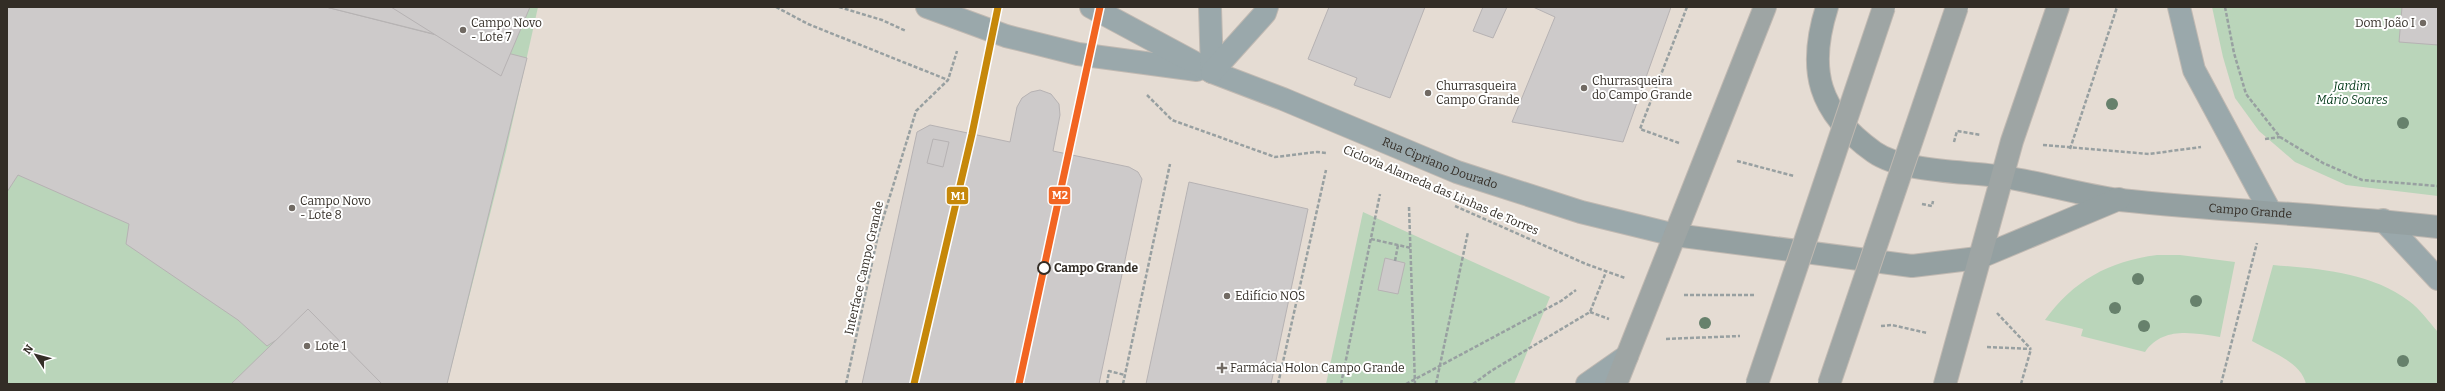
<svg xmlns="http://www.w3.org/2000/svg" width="2445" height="391" viewBox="0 0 2445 391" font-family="Bitter,serif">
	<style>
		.green { fill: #bad5ba }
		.building { fill: #cdcaca; stroke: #b6b2b3 }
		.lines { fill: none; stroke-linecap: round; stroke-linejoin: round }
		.minor-casing { stroke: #c0b9b2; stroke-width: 24 }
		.major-casing { stroke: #c0b9b2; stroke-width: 24 }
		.highway-casing { stroke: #c0b9b2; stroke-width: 24 }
		.path { stroke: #98a0a1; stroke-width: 2.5; stroke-dasharray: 4 2; stroke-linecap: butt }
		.minor { stroke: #9aa8ab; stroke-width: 22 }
		.major { stroke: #94a0a1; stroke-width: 22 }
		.highway { stroke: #9ea5a4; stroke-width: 22 }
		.highway-bridge-casing { stroke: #c0b9b2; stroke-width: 24; stroke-linecap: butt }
		.highway-bridge { stroke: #9ea5a4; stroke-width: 22 }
		.metro-1-casing { stroke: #fff; stroke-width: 10 }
		.metro-2-casing { stroke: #fff; stroke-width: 10 }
		.metro-1 { stroke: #c6880a; stroke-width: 7 }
		.metro-2 { stroke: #f26522; stroke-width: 7 }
		.tree { fill: #67816c }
		.poi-dot { fill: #716a63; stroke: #fff; stroke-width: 1.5 }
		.stop-dot { fill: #fff; stroke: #332d26; stroke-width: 2 }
		.labels { text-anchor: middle; stroke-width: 4; stroke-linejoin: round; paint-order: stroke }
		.poi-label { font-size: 12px; fill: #332d26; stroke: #fff; text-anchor: start }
		.park-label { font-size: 12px; font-style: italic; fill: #003717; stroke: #fff }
		.street-label { font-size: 12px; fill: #332d26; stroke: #fff }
		.stop-label { font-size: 12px; font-weight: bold; fill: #332d26; stroke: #fff; text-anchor: start }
		.line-badge { stroke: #fff; stroke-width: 1.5 }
		.badge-label { font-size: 11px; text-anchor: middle; font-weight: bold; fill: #fff }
	</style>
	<rect width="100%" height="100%" fill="#e5dcd3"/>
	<g class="green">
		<polygon points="7,7 538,7 506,151 447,384 7,384"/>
		<polygon points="2212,7 2438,7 2438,196 2346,185 2295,162 2259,131 2235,98 2223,57"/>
		<polygon points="1363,212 1550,297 1514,384 1326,384"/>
		<path d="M2157,255H2180L2235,262L2220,337C2193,333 2163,326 2145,352L2081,336L2083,329L2045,320C2073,281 2109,261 2157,255Z"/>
		<path d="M2273,265C2319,269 2370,272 2409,301C2420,309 2429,322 2438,332V384H2306C2301,362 2271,352 2252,341Z"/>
	</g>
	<g class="building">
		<polygon points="7,7 326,7 527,58 447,384 342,384 287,333 267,346 238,320 126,244 129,224 18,175 7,192"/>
		<polygon points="326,7 515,7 506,52"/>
		<polygon points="391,7 530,7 501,76"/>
		<polygon points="1329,7 1425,7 1390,98 1354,85 1357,78 1308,59"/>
		<polygon points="1483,7 1507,7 1493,38 1473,31"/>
		<polygon points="1533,7 1671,7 1623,142 1512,122 1555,17"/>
		<polygon points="2402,7 2438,7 2438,45 2399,42"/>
		<polygon points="1040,90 1051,94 1059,104 1060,115 1053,151 1129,167 1138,172 1142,179 1099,384 862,384 917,132 930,125 1010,142 1017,107 1022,98 1031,92"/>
		<polygon points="933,139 949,142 943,167 927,163"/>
		<polygon points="1189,182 1308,209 1271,384 1146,384"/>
		<polygon points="1385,258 1405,263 1398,294 1378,290"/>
		<polygon points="308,309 382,384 231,384"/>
	</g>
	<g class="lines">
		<g class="minor-casing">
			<g id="minor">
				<polyline points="927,7 1006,36 1078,54 1197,70"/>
				<path id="s1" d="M1091,7L1212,72L1283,99L1457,172L1581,212L1675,235"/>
				<polyline points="1210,7 1212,72"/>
				<polyline points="2179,7 2194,70 2270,211"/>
				<polyline points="1212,72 1265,13 1267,7"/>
				<polyline points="2383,220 2438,279"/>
				<polyline points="1587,384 1627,356"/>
			</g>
		</g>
		<g class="major-casing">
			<g id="major">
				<path id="s2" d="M1827,7C1807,70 1818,112 1874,152C1904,173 1968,171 2004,177C2043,183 2081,195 2120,200C2226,211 2332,215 2438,227"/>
				<polyline points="1675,235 1912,266 1978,258 2119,199"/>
			</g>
		</g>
		<g class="highway-casing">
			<g id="highway">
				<polyline points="1616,384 1765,7"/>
				<polyline points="1945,384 2012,141 2058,7"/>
			</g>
		</g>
		<g class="path">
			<polyline points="776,7 808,24 948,80"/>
			<polyline points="839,7 882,20 906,31"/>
			<polyline points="2225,7 2234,53 2246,94 2280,137 2323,163 2362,180 2438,186"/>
			<polyline points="1147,95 1172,120 1275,157 1317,152 1327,153"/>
			<polyline points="2265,139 2280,137"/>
			<polyline points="1954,142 1957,131 1981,135"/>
			<polyline points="1679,143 1640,129 1687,7"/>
			<polyline points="2043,145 2149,154 2201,147"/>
			<polyline points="2070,149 2117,7"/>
			<polyline points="1737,161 1794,176"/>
			<polyline points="1922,204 1932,206 1933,201"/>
			<polyline points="1455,206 1586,264 1625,278"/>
			<polyline points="1409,207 1415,384"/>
			<polyline points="1371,239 1411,248"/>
			<polyline points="1395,261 1398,245"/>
			<polyline points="1684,295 1755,295"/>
			<polyline points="1590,312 1609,319"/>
			<polyline points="1997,313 2031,349"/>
			<polyline points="1881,326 1892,325 1927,333"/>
			<polyline points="1666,339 1740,336"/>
			<polyline points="1987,347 2031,349"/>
			<polyline points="846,384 878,235 916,111 948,80 957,51"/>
			<polyline points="1107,384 1109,371 1125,375"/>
			<polyline points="1123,384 1170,164"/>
			<polyline points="1278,384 1326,170"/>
			<polyline points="1341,384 1380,194"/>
			<polyline points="1406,384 1561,301 1576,290"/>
			<polyline points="1436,384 1468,232"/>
			<polyline points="1473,384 1491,371 1590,312 1606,272"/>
			<polyline points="2021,384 2031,349"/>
			<polyline points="2221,384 2257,243"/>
		</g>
		<use href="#minor" class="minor"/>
		<use href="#major" class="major"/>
		<use href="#highway" class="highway"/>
		<g class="highway-bridge-casing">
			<g id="highway-bridge">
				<polyline points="1757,384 1884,7"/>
				<polyline points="1829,384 1957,7"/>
			</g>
		</g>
		<use href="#highway-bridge" class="highway-bridge"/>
		<g class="metro-1-casing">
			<polyline id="metro-1" points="914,384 972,134 998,7"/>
		</g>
		<g class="metro-2-casing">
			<polyline id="metro-2" points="1019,384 1100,7"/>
		</g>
		<use href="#metro-1" class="metro-1"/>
		<use href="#metro-2" class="metro-2"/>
	</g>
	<g class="tree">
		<circle cx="2112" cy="104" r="6"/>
		<circle cx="2403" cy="123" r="6"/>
		<circle cx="2138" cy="279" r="6"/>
		<circle cx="2196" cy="301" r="6"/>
		<circle cx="2115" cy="308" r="6"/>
		<circle cx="1705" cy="323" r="6"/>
		<circle cx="2144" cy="326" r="6"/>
		<circle cx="2403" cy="361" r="6"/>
	</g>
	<g class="poi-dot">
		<circle cx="2423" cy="23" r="4"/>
		<circle cx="463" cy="30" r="4"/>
		<circle cx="1584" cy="88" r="4"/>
		<circle cx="1428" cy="93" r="4"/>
		<circle cx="292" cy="208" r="4"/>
		<circle cx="1227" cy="296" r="4"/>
		<circle cx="307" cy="346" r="4"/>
		<path d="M1220 362h4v4h4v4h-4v4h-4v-4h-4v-4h4z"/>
	</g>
	<circle class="stop-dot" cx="1044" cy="268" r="6"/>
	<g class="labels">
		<g class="poi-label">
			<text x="471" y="27">Campo Novo<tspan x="471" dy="14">- Lote 7</tspan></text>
			<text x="2415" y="27" text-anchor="end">Dom João I</text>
			<text x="1592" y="85">Churrasqueira<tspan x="1592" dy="14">do Campo Grande</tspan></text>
			<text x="1436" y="90">Churrasqueira<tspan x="1436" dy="14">Campo Grande</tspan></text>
			<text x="300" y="205">Campo Novo<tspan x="300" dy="14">- Lote 8</tspan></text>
			<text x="1235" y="300">Edifício NOS</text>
			<text x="315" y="350">Lote 1</text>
			<text x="1230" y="372">Farmácia Holon Campo Grande</text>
		</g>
		<g class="park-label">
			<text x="2352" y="90">Jardim<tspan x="2352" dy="14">Mário Soares</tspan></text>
		</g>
		<g class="street-label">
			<text dy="4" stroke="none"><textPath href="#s1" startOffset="383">Rua Cipriano Dourado</textPath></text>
			<text transform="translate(1441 190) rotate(23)" y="4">Ciclovia Alameda das Linhas de Torres</text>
			<text dy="4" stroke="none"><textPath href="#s2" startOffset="549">Campo Grande</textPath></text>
			<text transform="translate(864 268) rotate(-77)" y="4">Interface Campo Grande</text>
		</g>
		<g class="stop-label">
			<text x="1054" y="272">Campo Grande</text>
		</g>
	</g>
	<g class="line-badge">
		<rect x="1048" y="186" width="23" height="19" rx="4" fill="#f26522"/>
		<rect x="946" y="186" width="23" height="19" rx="4" fill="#c6880a"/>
	</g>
	<g class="badge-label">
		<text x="1060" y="199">M2</text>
		<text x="958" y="200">M1</text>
	</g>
	<rect width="2445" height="391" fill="none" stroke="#332d26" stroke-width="16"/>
	<g transform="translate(36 355) rotate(306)" stroke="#ffffff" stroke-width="3" paint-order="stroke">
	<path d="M0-3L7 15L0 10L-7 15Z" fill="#332d26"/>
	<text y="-6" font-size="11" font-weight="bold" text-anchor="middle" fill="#332d26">N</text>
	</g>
</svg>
